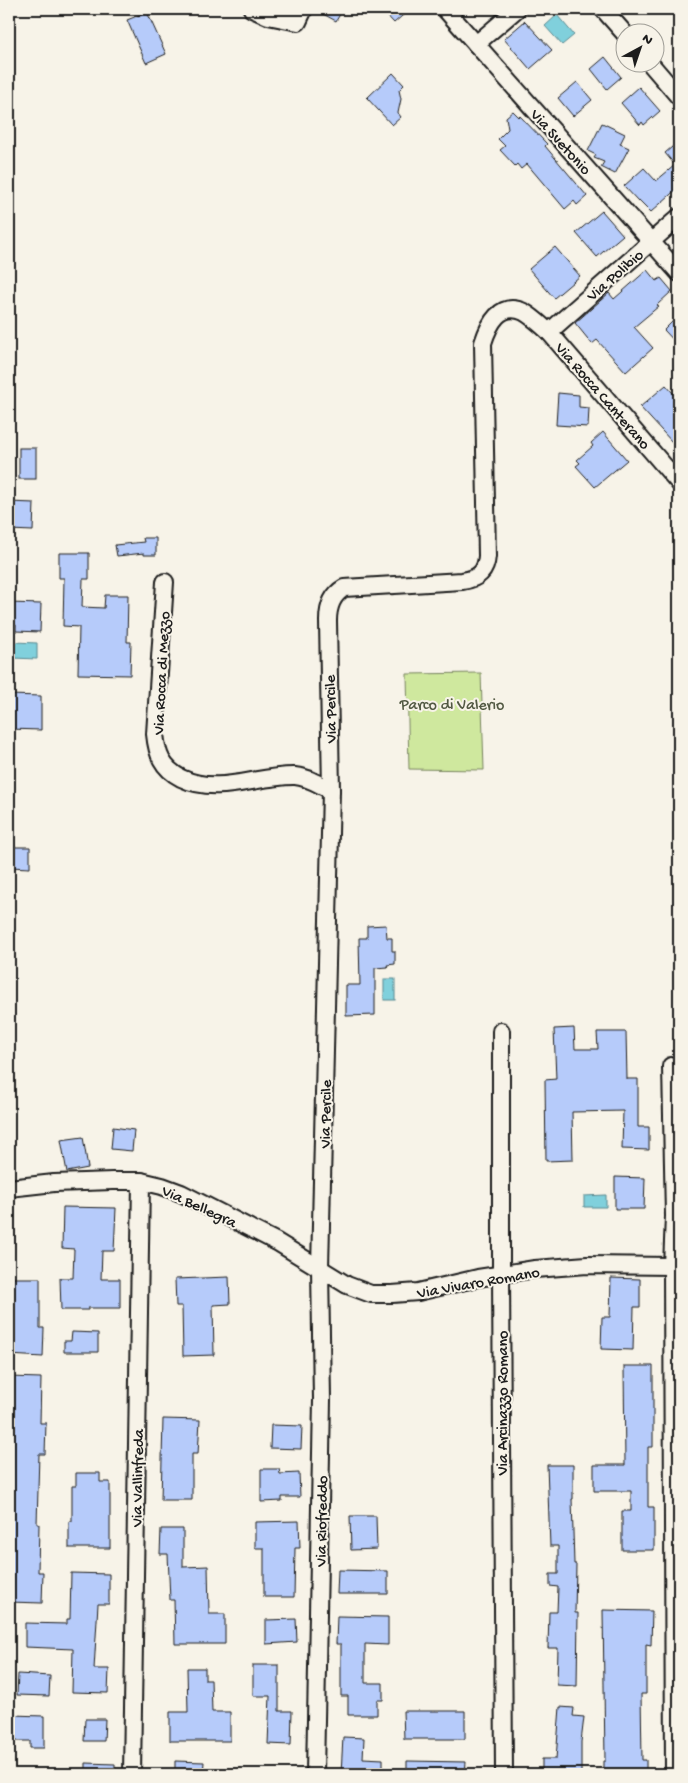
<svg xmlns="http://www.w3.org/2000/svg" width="688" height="1783" viewBox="0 0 688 1783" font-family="'Gochi Hand',sans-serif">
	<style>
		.green { fill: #cfe89e; stroke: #76825d }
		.water { fill: #80d0dc; stroke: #58888f }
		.building { fill: #b6cbfa; stroke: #1c1c1c }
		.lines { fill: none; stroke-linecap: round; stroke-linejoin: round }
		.minor-casing { stroke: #1c1c1c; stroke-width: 20 }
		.minor { stroke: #f7f3e8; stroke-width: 16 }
		.labels { text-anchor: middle; stroke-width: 4; stroke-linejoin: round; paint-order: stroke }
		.street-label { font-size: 16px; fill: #1c1c1c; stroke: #f7f3e8 }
		.park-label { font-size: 16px; fill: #525943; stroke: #f7f3e8 }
	</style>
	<rect width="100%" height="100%" fill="#f7f3e8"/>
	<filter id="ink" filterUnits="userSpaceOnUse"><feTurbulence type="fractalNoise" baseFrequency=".02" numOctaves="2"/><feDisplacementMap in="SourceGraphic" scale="10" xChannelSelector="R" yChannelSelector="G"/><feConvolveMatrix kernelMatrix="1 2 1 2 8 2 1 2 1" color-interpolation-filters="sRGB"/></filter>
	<g filter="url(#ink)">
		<polygon class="green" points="481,673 484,770 409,769 407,674"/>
		<g class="water">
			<polygon points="557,15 574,35 562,45 545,26"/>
			<polygon points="14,642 37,643 37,659 13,658"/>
			<rect x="384" y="979" width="11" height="21"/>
			<polygon points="606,1195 606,1207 584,1207 584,1196"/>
		</g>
		<g class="building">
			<polygon points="314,9 343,9 336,21"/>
			<polygon points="381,9 410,9 394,23"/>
			<polygon points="147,12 166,54 146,63 127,20"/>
			<polygon points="525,21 552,50 530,69 504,39"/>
			<polygon points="605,57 621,77 607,89 591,69"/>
			<polygon points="393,73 404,85 399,90 401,99 398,113 401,117 392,125 367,98"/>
			<polygon points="577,82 592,100 573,116 558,98"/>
			<polygon points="639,87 660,111 644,125 642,122 640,125 621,103"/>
			<polygon points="513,111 519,117 520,116 547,144 545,146 587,196 577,205 574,201 565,209 527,164 521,169 517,164 515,166 500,150 505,146 498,139 508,129 506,117"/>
			<polygon points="602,123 625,134 620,144 629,148 615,174 601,167 604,162 594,158 596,155 588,151"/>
			<polygon points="679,141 679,187 651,212 639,200 638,201 624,186 644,168 656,181 675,165 665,153"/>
			<polygon points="602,211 623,235 597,257 576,233"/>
			<polygon points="555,247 580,276 554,298 529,269"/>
			<polygon points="647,270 656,281 661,278 672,291 657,305 659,306 634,327 653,348 626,372 597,340 592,344 575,323 609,293 614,299"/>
			<polygon points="679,315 679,346 664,330"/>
			<polygon points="666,385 679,400 679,437 673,443 640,407"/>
			<polygon points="558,393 579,395 579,407 589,408 588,427 556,425"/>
			<polygon points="603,432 627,460 595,487 576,466 580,463 577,460 593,446 591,443"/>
			<rect x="19" y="448" width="17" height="31"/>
			<polygon points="9,502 34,503 33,531 9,530"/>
			<polygon points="143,538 156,538 156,555 144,555 144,553 117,556 115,545 144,542"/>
			<polygon points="59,553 89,553 89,579 83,579 82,607 104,608 105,595 128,595 127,642 131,642 130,675 78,674 79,627 63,626 64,578 59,578"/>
			<polygon points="9,603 41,604 40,632 16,631 16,625 9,625"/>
			<polygon points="9,695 41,696 41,730 9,729"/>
			<polygon points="9,847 30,847 30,868 9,867"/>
			<polygon points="386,925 387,938 392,938 392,951 395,951 395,964 387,965 388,967 375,968 375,1015 346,1016 346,985 360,985 359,938 367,938 367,926"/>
			<polygon points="574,1028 575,1049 598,1049 597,1032 626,1032 627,1079 638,1079 638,1127 649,1127 649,1150 622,1149 623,1111 572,1112 573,1160 546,1161 545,1080 556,1079 554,1029"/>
			<polygon points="113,1127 134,1130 132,1151 111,1149"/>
			<polygon points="83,1137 88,1168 67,1172 61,1140"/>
			<polygon points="615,1177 645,1178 644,1209 615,1209"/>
			<polygon points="63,1207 116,1208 114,1251 102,1251 101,1279 120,1279 120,1308 88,1308 88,1310 61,1310 60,1278 73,1278 74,1249 62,1248"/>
			<polygon points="229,1277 230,1304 213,1305 214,1355 183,1356 182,1306 176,1306 175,1279"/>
			<polygon points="9,1278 40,1278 40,1328 44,1328 43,1357 9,1355"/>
			<polygon points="611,1278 640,1279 640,1307 634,1307 633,1350 601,1349 602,1317 610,1317"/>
			<polygon points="72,1332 98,1333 98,1352 64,1352 64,1341 71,1341"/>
			<polygon points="624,1366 653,1366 653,1447 648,1447 648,1507 654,1507 654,1550 622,1550 622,1511 631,1511 631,1491 594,1491 594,1465 625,1465"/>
			<polygon points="9,1377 41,1378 40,1423 46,1423 45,1454 39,1454 37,1524 39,1524 38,1572 43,1572 42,1603 9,1602 9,1471 11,1411 9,1411"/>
			<polygon points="163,1419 200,1420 198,1454 192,1454 192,1500 161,1500"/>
			<polygon points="271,1425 302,1426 301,1449 270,1448"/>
			<polygon points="547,1465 573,1465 573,1499 572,1499 574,1564 576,1564 575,1613 578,1613 577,1686 557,1685 558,1648 548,1648 549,1612 557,1612 558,1587 550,1586 550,1574 558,1574 558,1546 550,1546"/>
			<polygon points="261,1469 279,1469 280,1474 299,1473 300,1497 282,1497 282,1501 261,1502"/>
			<polygon points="76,1473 100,1473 100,1482 110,1482 110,1548 69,1548 69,1521 72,1521 72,1486 76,1486"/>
			<polygon points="350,1516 376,1516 377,1549 351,1550"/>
			<polygon points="299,1521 300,1548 295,1548 294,1597 264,1597 264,1548 255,1548 255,1522"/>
			<polygon points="161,1529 183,1529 183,1567 208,1566 209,1614 225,1614 225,1644 175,1644 174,1600 170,1600 168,1554 160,1554"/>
			<polygon points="338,1570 388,1571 388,1594 337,1594"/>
			<polygon points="71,1573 109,1574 109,1604 98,1604 94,1669 109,1669 108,1693 72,1692 73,1649 25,1647 25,1623 67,1624 67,1619 70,1619"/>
			<polygon points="603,1610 652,1611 651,1645 646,1644 646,1694 641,1694 642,1760 646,1760 646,1774 603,1774 603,1761 605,1761"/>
			<polygon points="337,1616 388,1617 388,1645 365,1644 365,1683 383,1683 383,1700 377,1700 377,1715 348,1715 348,1696 341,1696 341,1644 336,1644"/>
			<polygon points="296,1619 297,1642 266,1644 266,1620"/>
			<polygon points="253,1665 279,1665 279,1711 292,1711 291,1745 268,1744 270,1696 253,1696"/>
			<polygon points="187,1668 205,1668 205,1680 211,1680 212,1712 230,1712 230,1741 170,1741 170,1712 188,1712"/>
			<polygon points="18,1674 50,1676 49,1696 17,1695"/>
			<polygon points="560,1707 574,1708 573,1716 584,1717 581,1742 581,1774 542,1774 542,1759 556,1759"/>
			<polygon points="403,1711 465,1711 465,1739 404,1739"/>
			<polygon points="11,1715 44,1716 44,1748 30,1748 30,1741 11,1741"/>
			<polygon points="85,1719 105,1719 104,1741 84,1741"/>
			<polygon points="343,1737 364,1738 363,1758 383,1759 383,1774 341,1774"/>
			<polygon points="175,1761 204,1762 203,1774 175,1774"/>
			<polygon points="407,1761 466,1762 465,1774 407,1774"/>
			<polygon points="86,1763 115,1764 115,1774 86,1774"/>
		</g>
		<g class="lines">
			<g class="minor-casing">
				<g id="minor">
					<polyline points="252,9 268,16 298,22 304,9"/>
					<polyline points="445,9 679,273"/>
					<polyline points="603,9 626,35"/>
					<polyline points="476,44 517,9"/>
					<polyline points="649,62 679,97"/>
					<polyline points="549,332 679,217"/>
					<path d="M165,582L155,734C157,754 162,768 181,778C219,796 257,775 295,776C309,777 319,785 331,790"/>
					<polyline points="501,1031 501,1274 504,1774"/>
					<polyline points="671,1066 674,1216 672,1266 674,1774"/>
					<polyline points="9,1188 54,1183 113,1181 141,1181 162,1186 181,1193 277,1242 347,1285 371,1294 392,1294 418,1292 478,1278 535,1269 587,1265 672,1266"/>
					<polyline points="132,1774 141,1181"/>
					<path d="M315,1774L322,1400L320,1268L331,790L328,621C328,607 332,595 344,588L462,581C478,579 486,572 487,556L483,343C489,324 500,301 524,312C533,317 541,325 549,332L679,483"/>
				</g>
			</g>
			<use href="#minor" class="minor"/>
		</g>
	</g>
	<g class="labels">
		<g class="street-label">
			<text transform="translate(562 141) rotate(48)" y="6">Via Svetonio</text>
			<text transform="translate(614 274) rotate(-41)" y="6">Via Polibio</text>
			<text transform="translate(604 395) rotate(49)" y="6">Via Rocca Canterano</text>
			<text transform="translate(160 673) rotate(-87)" y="6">Via Rocca di Mezzo</text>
			<text transform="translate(329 709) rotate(-91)" y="6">Via Percile</text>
			<text transform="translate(324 1114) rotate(-89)" y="6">Via Percile</text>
			<text transform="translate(200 1205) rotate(25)" y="6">Via Bellegra</text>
			<text transform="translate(478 1281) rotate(-10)" y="6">Via Vivaro Romano</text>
			<text transform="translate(501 1403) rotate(-90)" y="6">Via Arcinazzo Romano</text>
			<text transform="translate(136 1478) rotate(-89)" y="6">Via Vallinfreda</text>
			<text transform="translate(320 1521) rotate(-89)" y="6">Via Riofreddo</text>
		</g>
		<g class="park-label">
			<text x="452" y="709">Parco di Valerio</text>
		</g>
	</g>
	<rect width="688" height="1783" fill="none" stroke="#f7f3e8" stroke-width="30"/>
	<rect x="15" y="15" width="658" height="1753" fill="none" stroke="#1c1c1c" stroke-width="2" filter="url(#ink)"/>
	<g transform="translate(640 48) rotate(40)"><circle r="24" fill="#f7f3e8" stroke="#9f9d96"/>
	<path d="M0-4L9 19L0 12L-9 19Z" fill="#1c1c1c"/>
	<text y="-8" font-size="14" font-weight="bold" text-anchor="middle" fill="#1c1c1c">N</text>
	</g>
</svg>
